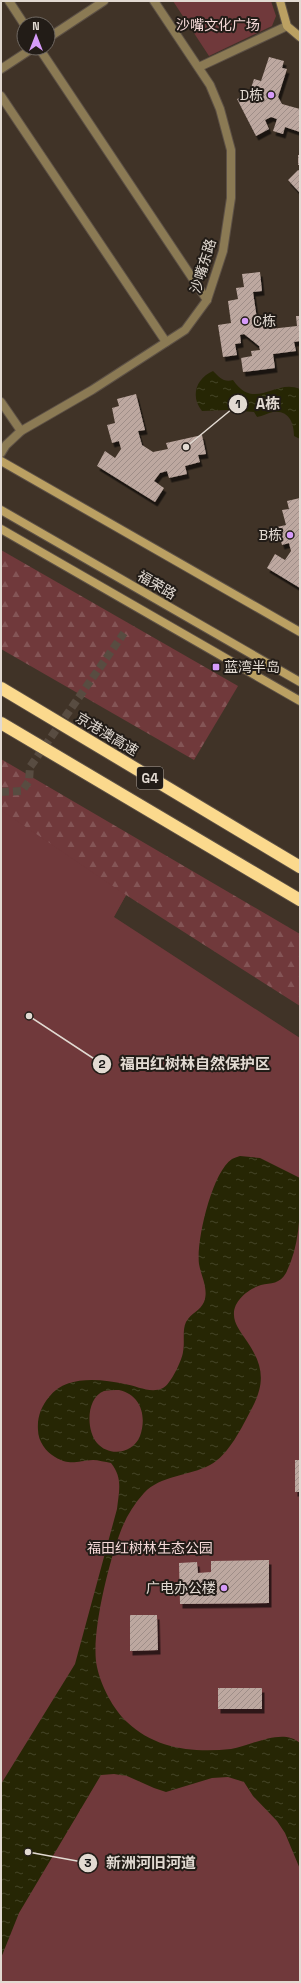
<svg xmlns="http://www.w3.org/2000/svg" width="301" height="1983" viewBox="0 0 301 1983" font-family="'Space Grotesk','Noto Sans SC',sans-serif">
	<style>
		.forest { fill: url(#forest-firs) }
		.park { fill: #70393b }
		.water { fill: url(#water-ripples); fill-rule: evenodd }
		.building { fill: url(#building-hatch); filter: url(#shadow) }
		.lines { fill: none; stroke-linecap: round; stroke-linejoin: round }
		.street-tunnel { stroke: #584c41; stroke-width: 8; stroke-dasharray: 8 4; stroke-linecap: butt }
		.street-casing { stroke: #5d5146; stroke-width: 10 }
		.secondary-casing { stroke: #5d5146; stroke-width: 10 }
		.highway-casing { stroke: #5d5146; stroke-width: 14 }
		.street { stroke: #8b7a54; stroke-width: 8 }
		.secondary { stroke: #bba062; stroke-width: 8 }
		.highway { stroke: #fbd98d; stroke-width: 12 }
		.poi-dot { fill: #d69bfa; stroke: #221c17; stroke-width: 1.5 }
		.labels { text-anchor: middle; stroke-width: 4; stroke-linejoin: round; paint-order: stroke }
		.shield { fill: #221c17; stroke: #a8a19a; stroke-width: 1 }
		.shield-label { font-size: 13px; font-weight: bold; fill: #e2dad2 }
		.park-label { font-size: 14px; fill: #f5d9d8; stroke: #221c17 }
		.poi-label { font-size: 14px; fill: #e2dad2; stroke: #221c17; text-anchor: end }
		.street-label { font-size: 14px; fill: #e2dad2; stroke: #221c17 }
		.leader { fill: none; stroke: #e2dad2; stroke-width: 1.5 }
		.callout-dot { fill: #e2dad2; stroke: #221c17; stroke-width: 1.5 }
		.mark-label { font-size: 12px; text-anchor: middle; font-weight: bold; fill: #111 }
		.callout-label { font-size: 15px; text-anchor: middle; font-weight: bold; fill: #e2dad2; stroke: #221c17; stroke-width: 4; stroke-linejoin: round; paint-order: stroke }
	</style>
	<defs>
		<pattern id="forest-firs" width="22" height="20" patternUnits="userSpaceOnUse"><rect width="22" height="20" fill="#70393b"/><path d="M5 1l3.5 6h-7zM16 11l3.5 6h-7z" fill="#845556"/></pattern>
		<pattern id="water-ripples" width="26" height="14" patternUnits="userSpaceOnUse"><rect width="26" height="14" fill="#262604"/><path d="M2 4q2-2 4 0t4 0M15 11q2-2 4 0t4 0" fill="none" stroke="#454528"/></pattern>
		<pattern id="building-hatch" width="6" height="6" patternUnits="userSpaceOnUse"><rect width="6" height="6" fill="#bda8a0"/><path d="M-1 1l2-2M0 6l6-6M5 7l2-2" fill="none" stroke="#9f8e88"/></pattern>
		<filter id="shadow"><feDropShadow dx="2.5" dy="4.5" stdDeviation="0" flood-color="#0009"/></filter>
	</defs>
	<rect width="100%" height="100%" fill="#403327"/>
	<g class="forest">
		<polygon points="1,550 238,686 194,760 1,649"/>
		<polygon points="1,759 300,934 300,1006 126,895 1,1114"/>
	</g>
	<g class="park">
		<polygon points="173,1 271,1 276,16 272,26 209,56"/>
		<polygon points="1,810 126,895 114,917 300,1038 300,1982 1,1982"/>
	</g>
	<g class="water">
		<path d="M213,371C219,377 224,383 233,380C255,412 275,378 300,389V439L294,436C294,423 289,410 273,412C268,413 263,416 257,417L254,412L228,410L202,411C190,397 196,378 213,371Z"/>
		<path d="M240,1156L260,1158L300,1178C300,1211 301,1243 286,1273C280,1284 271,1283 261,1285C248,1289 233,1301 234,1315C234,1323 240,1331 244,1337C262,1362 267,1380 252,1408C242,1427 229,1455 210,1465C189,1476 161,1475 144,1493C133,1505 125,1519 120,1533C109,1562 90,1637 97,1667C101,1686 113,1709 127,1722C155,1749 194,1753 231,1749C251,1746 282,1727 300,1743V1869L285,1833L277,1821L253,1796L244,1782L228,1777L212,1778L166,1792L154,1788L127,1776L114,1774L101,1775L19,1913L1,1958V1784L75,1664L117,1509C119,1491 123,1478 111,1463C105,1462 98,1460 93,1460C77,1461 70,1466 55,1457C46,1452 38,1441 38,1430C37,1417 41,1407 49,1397C66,1375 100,1379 125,1384C137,1386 151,1394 163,1388C171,1384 182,1360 183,1352C185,1342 182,1330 186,1322C191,1313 200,1311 204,1302C209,1289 201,1276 199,1264C196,1241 212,1172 232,1159C234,1158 237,1157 240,1156ZM119,1390C141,1395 147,1416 140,1436C133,1454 109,1457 97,1443C86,1430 86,1398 104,1391C108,1390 115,1390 119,1390Z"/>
	</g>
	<g class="building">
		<polygon points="269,57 284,61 282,68 287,69 278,97 282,104 300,109 300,132 285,127 283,134 273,131 277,119 271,117 265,120 269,129 256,136 237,99 250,92 255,101 261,98 263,92 251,88 254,79 261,81"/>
		<rect x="298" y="155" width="2" height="10"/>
		<polygon points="298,170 300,171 300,193 288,180"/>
		<polygon points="260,272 262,291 253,292 257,319 270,329 297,326 296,316 300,316 300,341 294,342 296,351 273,354 275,368 243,372 241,358 252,356 251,351 260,350 259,346 244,334 240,335 241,343 235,344 237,355 223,357 218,325 231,323 228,301 238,299 236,288 244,287 242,274"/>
		<polygon points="136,394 145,430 138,431 142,445 153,452 168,449 166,443 202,435 206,454 198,455 200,462 185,466 187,474 169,478 167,471 160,473 154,481 164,488 155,502 97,466 105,451 115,458 121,449 119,441 112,443 107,425 115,423 112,408 119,406 117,399"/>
		<polygon points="300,498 300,588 267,568 275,554 285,560 291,551 289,543 282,545 277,527 286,525 282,510 289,509 287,501"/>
		<rect x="295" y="1460" width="5" height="32"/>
		<polygon points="269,1560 269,1603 180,1604 179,1563 197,1562 198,1573 211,1572 211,1561"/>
		<polygon points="130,1615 157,1615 158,1650 130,1651"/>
		<rect x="218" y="1688" width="44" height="21"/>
	</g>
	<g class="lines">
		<polyline class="street-tunnel" points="1,792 22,791 29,781 30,767 124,633"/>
		<g class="street-casing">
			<g id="street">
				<polyline points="9,1 24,24"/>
				<polyline points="48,38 104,1"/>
				<polyline points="39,48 207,300"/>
				<polyline points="199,67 287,26"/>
				<polyline points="1,69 33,48"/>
				<polyline points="1,96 166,342"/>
				<polyline points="1,402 21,431"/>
				<polyline points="1,453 6,445 21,431 92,390 185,330 207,300 223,251 231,198 231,150 220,109 210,85 154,1"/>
			</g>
		</g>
		<g class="secondary-casing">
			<g id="secondary">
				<polyline points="280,1 287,26 300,37"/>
				<polyline points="1,461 300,632"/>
				<polyline points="1,510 300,682"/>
				<polyline points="1,529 300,701"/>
			</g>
		</g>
		<g class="highway-casing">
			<g id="highway">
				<polyline points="1,688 300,867"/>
				<polyline points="1,723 300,900"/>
			</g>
		</g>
		<use href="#street" class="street"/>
		<use href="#secondary" class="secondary"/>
		<use href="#highway" class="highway"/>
	</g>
	<g class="poi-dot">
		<circle cx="271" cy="95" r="4"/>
		<circle cx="245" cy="321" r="4"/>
		<circle cx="290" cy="535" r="4"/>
		<rect x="212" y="663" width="8" height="8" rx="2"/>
		<circle cx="224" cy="1588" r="4"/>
	</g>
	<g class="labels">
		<rect class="shield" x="137" y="767" width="26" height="22" rx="3"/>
		<g class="shield-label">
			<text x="150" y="783">G4</text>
		</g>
		<g class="park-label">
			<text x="218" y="30">沙嘴文化广场</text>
			<text x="150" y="1553">福田红树林生态公园</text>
		</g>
		<g class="poi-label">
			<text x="263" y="100">D栋</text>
			<text x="253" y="326" text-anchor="start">C栋</text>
			<text x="282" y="540">B栋</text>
			<text x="224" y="672" text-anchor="start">蓝湾半岛</text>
			<text x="216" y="1593">广电办公楼</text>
		</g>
		<g class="street-label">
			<text transform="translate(203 266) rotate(-73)" y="5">沙嘴东路</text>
			<text transform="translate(157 585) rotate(30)" y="5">福荣路</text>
			<text transform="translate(107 734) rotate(31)" y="5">京港澳高速</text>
		</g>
	</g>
	<path class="leader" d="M186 447L238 404M29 1016L102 1064M28 1852L88 1863"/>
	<g class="callout-dot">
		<circle cx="186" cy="447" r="4"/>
		<circle cx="29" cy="1016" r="4"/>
		<circle cx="28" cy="1852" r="4"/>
		<circle cx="238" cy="404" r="10"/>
		<circle cx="102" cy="1064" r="10"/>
		<circle cx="88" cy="1863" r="10"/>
	</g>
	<g class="mark-label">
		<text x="238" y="408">1</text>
		<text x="102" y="1068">2</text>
		<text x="88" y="1867">3</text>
	</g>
	<g class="callout-label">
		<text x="268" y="409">A栋</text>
		<text x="195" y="1069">福田红树林自然保护区</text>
		<text x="151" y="1868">新洲河旧河道</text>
	</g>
	<rect width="301" height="1983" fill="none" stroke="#e2dad2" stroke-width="4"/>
	<g transform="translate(36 36)"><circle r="19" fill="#221c17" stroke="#6f6862"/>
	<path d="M0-3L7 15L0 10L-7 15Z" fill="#d69bfa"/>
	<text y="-6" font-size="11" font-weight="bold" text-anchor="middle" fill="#e2dad2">N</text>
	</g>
</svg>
